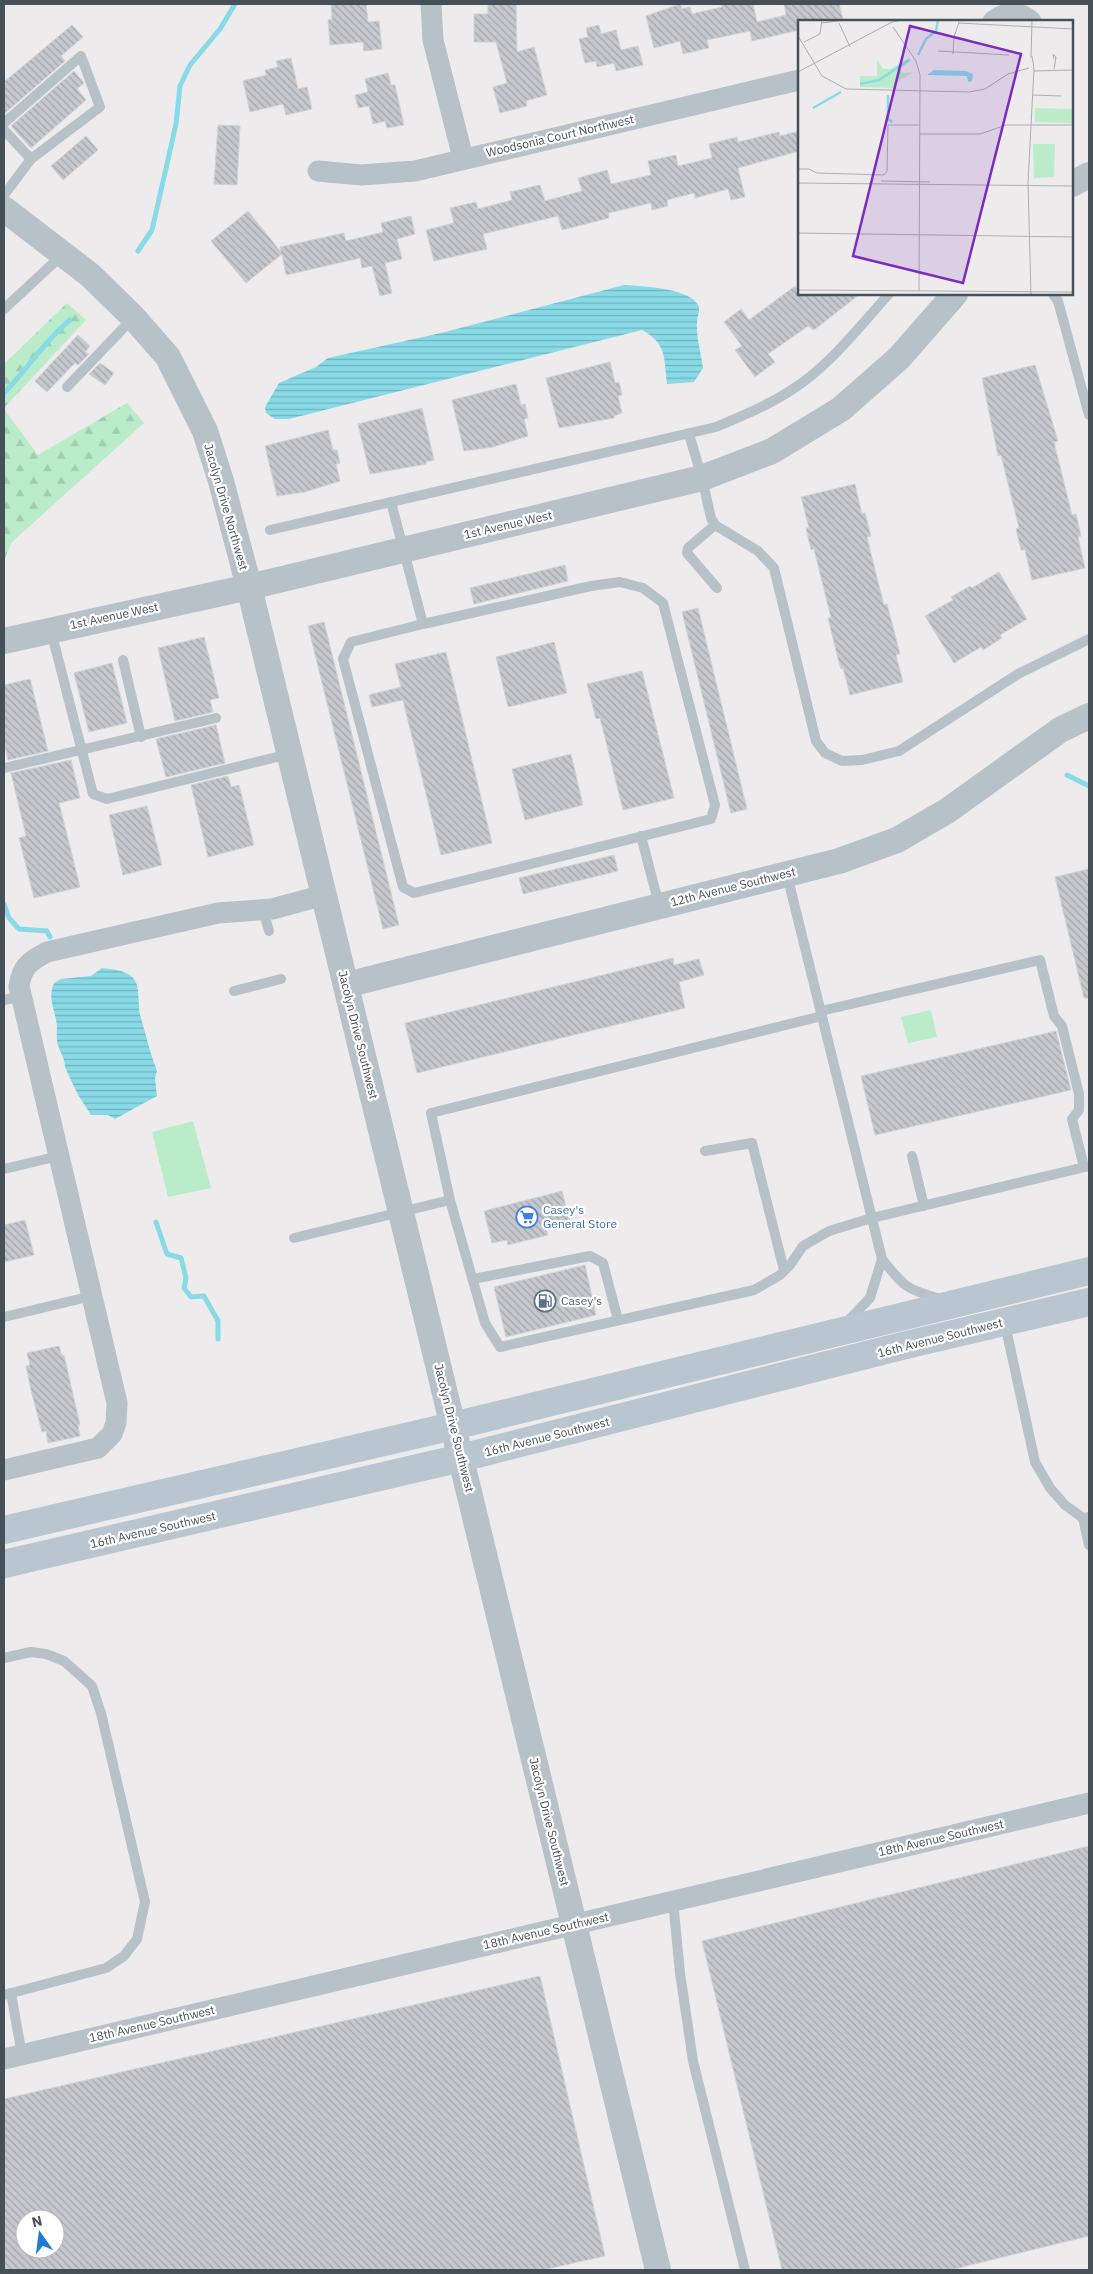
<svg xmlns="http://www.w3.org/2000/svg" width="1093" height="2274" viewBox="0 0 1093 2274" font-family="'IBM Plex Sans',sans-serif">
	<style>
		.forest { fill: url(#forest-firs) }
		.park { fill: #baecca }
		.water { fill: url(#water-rules) }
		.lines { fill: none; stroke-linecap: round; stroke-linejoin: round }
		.stream { stroke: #88dae7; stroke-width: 5 }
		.building { fill: url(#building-back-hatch); stroke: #cfd2d7; fill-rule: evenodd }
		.service { stroke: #b7c1c8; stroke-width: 10 }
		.minor { stroke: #b7c1c8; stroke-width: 21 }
		.tertiary { stroke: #b7c1c8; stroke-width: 26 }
		.secondary { stroke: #b9c5cf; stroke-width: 28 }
		.labels { text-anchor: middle; stroke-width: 4.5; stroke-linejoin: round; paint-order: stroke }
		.street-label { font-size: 12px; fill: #455058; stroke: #fff }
		.shop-label { font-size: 12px; fill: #366cbe; stroke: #fff; text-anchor: start }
		.service-label { font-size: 12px; fill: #4e5e75; stroke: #fff; text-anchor: start }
		.inset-river { fill: none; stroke: #88dae7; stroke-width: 2.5 }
		.inset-road { fill: none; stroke: #aaadb1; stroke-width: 1 }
		.view { fill: #7b2cbf; fill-opacity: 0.15; stroke: #7b2cbf; stroke-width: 2.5 }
		.inset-edge { fill: none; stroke: #455058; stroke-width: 2.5 }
	</style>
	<defs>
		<pattern id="forest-firs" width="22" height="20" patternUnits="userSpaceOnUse" patternTransform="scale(1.25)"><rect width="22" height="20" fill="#baecca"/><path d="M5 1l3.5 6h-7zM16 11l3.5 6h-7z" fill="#a1ccb0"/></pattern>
		<pattern id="water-rules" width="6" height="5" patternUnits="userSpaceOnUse" patternTransform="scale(1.25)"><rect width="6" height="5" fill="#88dae7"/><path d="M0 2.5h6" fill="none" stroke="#71b3be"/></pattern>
		<pattern id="building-back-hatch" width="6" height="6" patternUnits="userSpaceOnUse" patternTransform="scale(1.25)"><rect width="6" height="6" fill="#c5c9ce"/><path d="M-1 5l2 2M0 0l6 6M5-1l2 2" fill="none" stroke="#a2a6aa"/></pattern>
	</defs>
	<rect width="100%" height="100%" fill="#eeebec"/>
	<g class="forest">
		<polygon points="67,303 86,320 4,408 4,364"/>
		<polygon points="127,403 144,423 11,543 4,561 4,409 38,455"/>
	</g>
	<g class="park">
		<polygon points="931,1010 937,1037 908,1043 901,1017"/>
		<polygon points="193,1121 211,1188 168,1197 152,1132"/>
	</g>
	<g class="water">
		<path d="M624,285C641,286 693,288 699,307C700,311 697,317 697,322C696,337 701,353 703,368L694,382L667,384C664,359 667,343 642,330L289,419H275L266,413L265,407L279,383L316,367L328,358L441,333Z"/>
		<path d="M102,968C151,972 133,991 142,1022C147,1039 151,1056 157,1071L155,1078L157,1096L115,1119L108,1115H91L77,1093L65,1067C65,1058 60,1053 58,1045C56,1038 57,1032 57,1025C55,1010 47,998 54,983L61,979L91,976Z"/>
	</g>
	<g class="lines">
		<g class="stream">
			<polyline points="138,251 152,230 176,124 180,86 190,65 220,29 235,4"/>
			<path d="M4,393C27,370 45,340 70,320"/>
			<polyline points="1067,775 1089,786"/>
			<polyline points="4,904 9,918 19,929 47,931 50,937"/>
			<polyline points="156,1222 167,1254 181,1258 186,1278 184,1288 191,1297 204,1296 218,1321 218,1339"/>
		</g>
	</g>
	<g class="building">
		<polygon points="331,4 366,4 368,22 379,21 382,49 364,51 363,42 330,45 328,20 332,19"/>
		<polygon points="488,4 516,4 517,52 534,47 547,95 526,101 527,106 500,113 493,87 507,83 496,42 474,42 474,14 488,14"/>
		<polygon points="680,4 682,9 690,7 692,14 722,7 722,4 753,4 757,22 786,15 784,4 839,4 843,19 834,21 799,21 799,30 752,41 750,31 707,40 709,48 683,54 680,41 654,48 646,16"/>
		<polygon points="72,25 83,37 61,56 65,61 4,114 4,82"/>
		<polygon points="599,25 601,34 616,30 621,50 638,46 643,65 616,71 614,63 597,67 596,61 585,63 579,39 588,37 586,28"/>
		<polygon points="291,58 298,89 307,87 312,109 286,115 283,104 250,112 243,81 266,75 265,70 278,67 276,61"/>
		<polygon points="74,71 84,83 77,89 86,100 31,148 11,126"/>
		<polygon points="388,73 391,85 395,85 404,125 387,128 385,121 373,124 369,106 358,108 355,95 368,92 365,79"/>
		<polygon points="218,125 240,126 237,185 214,184"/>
		<polygon points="799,131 799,151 738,168 745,197 731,200 728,189 695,198 694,193 667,200 668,206 652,210 651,203 608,213 609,218 562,230 558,216 483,234 487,249 434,261 426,230 454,223 450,208 476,202 478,209 512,200 510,192 540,185 545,201 582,191 578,178 607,170 611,184 651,175 648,161 676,155 678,166 712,158 709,144 737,137 738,142 779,132 780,136"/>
		<polygon points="86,136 98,150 63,180 51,166"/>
		<polygon points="248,211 281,252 280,247 344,233 346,241 383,232 381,223 411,216 415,234 397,239 402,259 385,263 392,293 380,296 372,266 362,268 360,258 286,275 282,254 246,283 211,241"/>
		<polygon points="795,286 799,294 860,294 814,330 808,326 768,354 775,362 755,377 735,350 742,346 724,322 741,309 749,320"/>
		<polygon points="78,335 90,346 85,352 89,354 78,365 75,363 47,392 35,381"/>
		<polygon points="610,362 615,383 619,382 622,395 618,396 622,413 614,416 614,418 559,428 546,378"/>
		<polygon points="100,363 114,373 105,385 89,374"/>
		<polygon points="1035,365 1058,441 1054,442 1072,515 1076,514 1081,536 1078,537 1085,568 1032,580 1025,550 1021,550 1016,529 1019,528 1001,455 998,456 995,441 982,378"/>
		<polygon points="516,384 521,405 525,404 528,418 524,419 528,436 493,447 464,451 452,400"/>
		<polygon points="422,408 434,460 426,462 426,464 370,474 358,424"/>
		<polygon points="328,430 333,450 337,450 340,463 336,464 340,481 305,492 277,496 265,446"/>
		<polygon points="855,484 862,514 865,513 871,536 867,537 877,578 884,605 887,604 900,654 896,655 903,682 850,695 843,668 841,669 837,655 828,618 831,618 814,549 811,550 806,528 809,528 801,497"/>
		<polygon points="565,565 568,581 474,604 470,588"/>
		<polygon points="999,572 1027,619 1000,635 1002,638 983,650 981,647 954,663 925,616 953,600 951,597 970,586 972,588"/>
		<polygon points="698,608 747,809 731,813 682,612"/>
		<polygon points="324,622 399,925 383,929 308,626"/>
		<polygon points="204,637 219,698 210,700 213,712 175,721 158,648"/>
		<polygon points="554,642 567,693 508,707 496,657"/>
		<polygon points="446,652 492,843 441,855 403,700 372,707 369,695 401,687 395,664"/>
		<polygon points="112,663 127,723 89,732 74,673"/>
		<polygon points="642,671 674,798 623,810 600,718 596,719 587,684"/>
		<polygon points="30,679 48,751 8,760 4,742 4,685"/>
		<polygon points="216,725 225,763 166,777 156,739"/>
		<polygon points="571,754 583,805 525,820 512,769"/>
		<polygon points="71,760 80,798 59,803 80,887 34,898 19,838 26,836 11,773"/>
		<polygon points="228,776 231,787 239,785 254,845 208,857 191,785"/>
		<polygon points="147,806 162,865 123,875 109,815"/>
		<polygon points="614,855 618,871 523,894 519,878"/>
		<polygon points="1089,869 1089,998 1084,998 1055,877"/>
		<polygon points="673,958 674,965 699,959 704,975 679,982 685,1008 417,1073 405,1023"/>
		<polygon points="1056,1031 1071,1090 875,1135 861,1076"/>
		<polygon points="562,1191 570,1223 546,1229 548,1235 508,1245 507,1240 492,1243 484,1211"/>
		<polygon points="25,1220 34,1255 4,1262 4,1225"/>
		<polygon points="585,1265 596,1315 506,1337 494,1287"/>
		<polygon points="59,1346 62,1356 64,1355 80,1425 78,1425 80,1436 48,1443 46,1431 42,1432 31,1390 26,1366 30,1365 27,1353"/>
		<polygon points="1089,1846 1089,2236 950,2270 782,2270 702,1941"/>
		<path d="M540,1976L605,2256L542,2270H4V2099ZM25,2219H55V2249H25Z"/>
	</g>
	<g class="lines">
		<g class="service">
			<polyline points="4,123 81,56 100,107 31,159 4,195"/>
			<polyline points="4,130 31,159"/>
			<polyline points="1053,294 1058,301 1089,415"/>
			<polyline points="4,309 62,255"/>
			<polyline points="67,387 133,318"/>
			<polyline points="689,434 702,478 711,518 715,525 758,551 774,568 816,741 825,753 842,761 862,760 899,751 1018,674 1089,639"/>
			<polyline points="391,502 423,624 351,642 343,659 403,887 414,893 711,819 715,805 663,603 643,588 620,582 591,586 423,624"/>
			<polyline points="715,525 688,548 687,553 717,588"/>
			<path d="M270,530L716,427C742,416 769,405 793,389C830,365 859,327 889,294"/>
			<polyline points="51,631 93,794 107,799 289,754"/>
			<polyline points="123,660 141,737"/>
			<polyline points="4,768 216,718"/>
			<polyline points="641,836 659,905"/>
			<path d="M787,875L882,1259C903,1286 907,1290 941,1299"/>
			<polyline points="263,910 269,931"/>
			<polyline points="234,991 281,979"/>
			<polyline points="4,1000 22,996"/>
			<polyline points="821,1011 1040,960 1054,1016 1062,1026 1079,1094 1079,1110 1072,1119 1084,1167"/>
			<polyline points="705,1151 752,1143 784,1270"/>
			<polyline points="912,1156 924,1206"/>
			<polyline points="4,1169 59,1156"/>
			<polyline points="450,1200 485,1323 500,1347 754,1290 780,1275 790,1265 803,1246 829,1231 872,1218 1089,1166"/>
			<polyline points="294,1238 450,1200 431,1113 822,1016"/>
			<polyline points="473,1279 590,1256 603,1263 618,1320"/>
			<polyline points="4,1317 92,1296"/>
			<polyline points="847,1322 870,1298 882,1259"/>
			<polyline points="1005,1324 1035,1462 1050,1488 1065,1505 1083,1518"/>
			<polyline points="1089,1517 1083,1518 1089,1545"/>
			<polyline points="4,1658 31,1652 46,1654 64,1661 92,1686 101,1713 145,1902 137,1939 124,1956 106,1968 4,1995"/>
			<polyline points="673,1901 680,1973 693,2061 745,2270"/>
			<polyline points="11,1993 22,2055"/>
		</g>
		<g class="minor">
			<polyline points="431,4 433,40 463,158"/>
			<path d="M993,21C1006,11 1019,11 1031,21"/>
			<polyline points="318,171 361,175 415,171 799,80"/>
			<path d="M4,1470L98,1448L112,1434L116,1423L117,1403L19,986C22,966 30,961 47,952L218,913L272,909L324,895"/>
			<polyline points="4,2059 1089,1803"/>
		</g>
		<g class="tertiary">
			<polyline points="1072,184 1089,175"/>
			<polyline points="4,209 90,275 133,317 168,357 205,431 221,481 249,587 658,2270"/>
			<polyline points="4,641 249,587 702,478 772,451 841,409 899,358 955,294"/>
			<polyline points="346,985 839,861 897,840 947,811 1060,730 1089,716"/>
		</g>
		<g class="secondary">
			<polyline points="4,1530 453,1426 1089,1271"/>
			<polyline points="4,1564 461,1458 902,1346 1089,1302"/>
		</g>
	</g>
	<defs>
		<g id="supermarket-ring" transform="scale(1.125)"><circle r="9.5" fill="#fff" stroke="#3f7fe0" stroke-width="1.5"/><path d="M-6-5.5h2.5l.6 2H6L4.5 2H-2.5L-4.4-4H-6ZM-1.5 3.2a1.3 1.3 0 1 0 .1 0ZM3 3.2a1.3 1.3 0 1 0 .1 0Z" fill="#3f7fe0"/></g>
		<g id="fuel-ring" transform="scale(1.125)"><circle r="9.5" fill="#fff" stroke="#5c6f8a" stroke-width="1.5"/><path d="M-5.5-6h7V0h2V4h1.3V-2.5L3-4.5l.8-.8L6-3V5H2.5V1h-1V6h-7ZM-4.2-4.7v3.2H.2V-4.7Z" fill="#5c6f8a"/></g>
	</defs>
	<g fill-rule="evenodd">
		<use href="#supermarket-ring" x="527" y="1217"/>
		<use href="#fuel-ring" x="545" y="1301"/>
	</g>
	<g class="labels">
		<g class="street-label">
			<text transform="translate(560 136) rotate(-13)" y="4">Woodsonia Court Northwest</text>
			<text transform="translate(226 507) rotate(74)" y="4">Jacolyn Drive Northwest</text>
			<text transform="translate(508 525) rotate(-13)" y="4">1st Avenue West</text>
			<text transform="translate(114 616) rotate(-12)" y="4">1st Avenue West</text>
			<text transform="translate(733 887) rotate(-14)" y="4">12th Avenue Southwest</text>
			<text transform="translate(358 1035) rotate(76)" y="4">Jacolyn Drive Southwest</text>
			<text transform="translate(940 1338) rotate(-14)" y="4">16th Avenue Southwest</text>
			<text transform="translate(454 1428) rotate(76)" y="4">Jacolyn Drive Southwest</text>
			<text transform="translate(547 1437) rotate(-14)" y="4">16th Avenue Southwest</text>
			<text transform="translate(153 1530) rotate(-13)" y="4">16th Avenue Southwest</text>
			<text transform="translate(549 1822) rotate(76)" y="4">Jacolyn Drive Southwest</text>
			<text transform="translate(941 1838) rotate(-13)" y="4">18th Avenue Southwest</text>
			<text transform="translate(546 1931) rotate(-13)" y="4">18th Avenue Southwest</text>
			<text transform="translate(152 2024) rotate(-13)" y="4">18th Avenue Southwest</text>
		</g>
		<g class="shop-label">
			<text x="543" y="1214">Casey's<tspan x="543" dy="14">General Store</tspan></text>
		</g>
		<g class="service-label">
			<text x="561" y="1305">Casey's</text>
		</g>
	</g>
	<g transform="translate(798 20)">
		<rect width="275" height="275" fill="#eeebec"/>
		<path d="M237,88L275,89V103L237,102ZM235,124H257L256,157L236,158Z" fill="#baecca"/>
		<path d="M111,38L113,41L102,48L105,53L116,52L100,61L95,68L62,67V56H79V40L85,49H92Z" fill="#baecca"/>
		<path d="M136,50L168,51L175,54L174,61L170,62L169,56L129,55Z" fill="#88dae7"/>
		<path class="inset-river" d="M120,35L128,19L138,11L140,0M62,64L81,60L111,40M90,75V99L94,102M15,88L43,72"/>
		<path class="inset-road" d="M24,3L46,0M41,3L52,27M161,3L275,9M95,7L118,41L122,55L121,271M0,16L24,56L48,69L171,72L187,69L210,54L231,48M6,22L22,14L24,0M140,31L211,35M155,34L156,17L161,2M233,38L234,0M256,49L258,37L255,34L256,39M236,51L275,50M0,52L94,2L104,0M234,75L263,76M122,114H182L208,105H275M0,149H11L19,153L86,155L89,151L90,105H122M83,161L132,162M0,163L275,166M0,213L275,217M0,270L275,272M233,275L230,162L236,49L234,36"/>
		<path class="view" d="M112,6L223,34L165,263L55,236Z"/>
		<rect width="275" height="275" class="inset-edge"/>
	</g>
	<rect width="1093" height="2274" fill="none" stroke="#455058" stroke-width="10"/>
	<g transform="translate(40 2234) rotate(346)"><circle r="24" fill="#ffffff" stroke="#b5b9bc"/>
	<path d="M0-4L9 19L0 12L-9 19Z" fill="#1f7bd4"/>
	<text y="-8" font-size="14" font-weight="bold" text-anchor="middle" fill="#455058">N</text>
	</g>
</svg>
